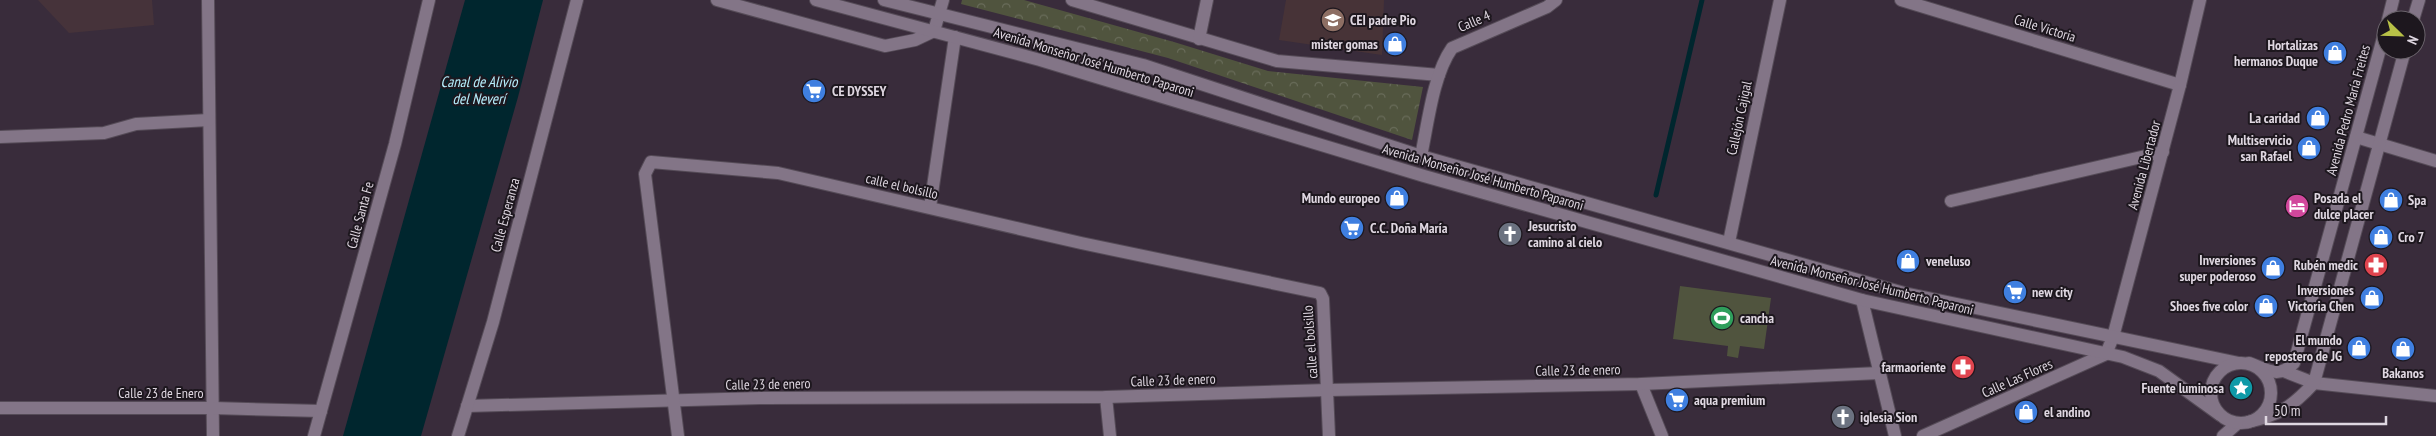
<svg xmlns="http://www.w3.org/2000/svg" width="2436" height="436" viewBox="0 0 2436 436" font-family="'PT Sans Narrow',sans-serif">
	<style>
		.commercial { fill: #46333a }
		.education { fill: #473337 }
		.park { fill: url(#park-crowns) }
		.pitch { fill: #50543e }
		.water { fill: #00262e }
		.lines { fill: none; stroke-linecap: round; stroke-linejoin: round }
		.stream { stroke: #00262e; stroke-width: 5 }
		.minor-casing { stroke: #554b57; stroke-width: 14 }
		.tertiary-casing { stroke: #554b57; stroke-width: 14 }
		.minor { stroke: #837587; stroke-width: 12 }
		.tertiary { stroke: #837587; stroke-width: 12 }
		.labels { text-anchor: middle; stroke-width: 4; stroke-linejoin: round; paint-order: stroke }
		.poi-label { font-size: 14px; font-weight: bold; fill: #dfd7e1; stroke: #1d171e; text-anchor: start }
		.street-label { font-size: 14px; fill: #dfd7e1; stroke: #1d171e }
		.water-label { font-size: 15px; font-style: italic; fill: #b6effd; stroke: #1d171e }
	</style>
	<defs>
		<pattern id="park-crowns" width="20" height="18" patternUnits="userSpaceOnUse" patternTransform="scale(1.25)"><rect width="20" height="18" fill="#50543e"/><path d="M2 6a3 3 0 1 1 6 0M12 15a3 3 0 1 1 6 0" fill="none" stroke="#696c5a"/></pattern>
	</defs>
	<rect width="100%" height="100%" fill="#392c3b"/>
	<polygon class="commercial" points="38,0 152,0 154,25 69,33"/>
	<polygon class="education" points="1286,0 1384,0 1382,55 1279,40"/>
	<polygon class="park" points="962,0 1024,0 1174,42 1268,71 1423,87 1412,140 1168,58 961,4"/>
	<polygon class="pitch" points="1680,286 1771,298 1764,349 1740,346 1738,358 1727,356 1728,346 1673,339"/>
	<polygon class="water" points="465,0 543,0 518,97 421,436 343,436"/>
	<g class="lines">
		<polyline class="stream" points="1656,195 1702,0"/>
		<g class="minor-casing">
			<g id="minor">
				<polyline points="208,0 213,436"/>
				<polyline points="717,0 885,46 915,40 934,31 943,0"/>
				<polyline points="1072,0 1277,61 1439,75"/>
				<polyline points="1901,0 2180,85"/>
				<polyline points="1199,39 1207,0"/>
				<polyline points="0,137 104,133 136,124 209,120"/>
				<polyline points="2356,137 2436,161"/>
				<path d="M1421,156C1428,123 1433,75 1452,48L1547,7L1556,0"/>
				<polyline points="1951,201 2163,152"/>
				<polyline points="930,207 955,37"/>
				<polyline points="1729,242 1780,0"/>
				<polyline points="1862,300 1895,436"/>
				<polyline points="2286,372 2314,383 2436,396"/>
				<polyline points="1641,384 1662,436"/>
				<polyline points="1106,397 1110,436"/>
				<polyline points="467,406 760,398 1106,397 1328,390 1641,384 1879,373"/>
				<polyline points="0,408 213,408 321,411"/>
				<polyline points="314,436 395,144 429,0"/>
				<polyline points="458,436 493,322 577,0"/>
				<polyline points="678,436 645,174 651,162 778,173 1081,243 1320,293 1323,299 1329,436"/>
				<polyline points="1923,436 2106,354 2113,337 2180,85 2200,0"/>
				<polyline points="2223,436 2238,423"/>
			</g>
		</g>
		<g class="tertiary-casing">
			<g id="tertiary">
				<polyline points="816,0 1040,60 1424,176 1862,300 2123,357 2159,371 2220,415"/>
				<polyline points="884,0 1143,65 1421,156 1904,293 2239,363"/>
				<polyline points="2388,20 2393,0"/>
				<polyline points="2413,20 2419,0"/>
				<path d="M2249,363C2268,370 2279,379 2294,363L2386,27"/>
				<circle cx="2241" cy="393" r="30"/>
				<path d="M2248,422C2279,415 2292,407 2314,383L2405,50"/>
			</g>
		</g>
		<use href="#minor" class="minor"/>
		<use href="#tertiary" class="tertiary"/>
	</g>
	<defs>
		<g id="school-disc" transform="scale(1.25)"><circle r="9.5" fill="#8d6e63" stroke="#1d171e"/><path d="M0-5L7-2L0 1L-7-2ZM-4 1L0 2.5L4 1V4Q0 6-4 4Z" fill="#fff"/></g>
		<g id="shop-disc" transform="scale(1.25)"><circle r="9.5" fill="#3f7fe0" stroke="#1d171e"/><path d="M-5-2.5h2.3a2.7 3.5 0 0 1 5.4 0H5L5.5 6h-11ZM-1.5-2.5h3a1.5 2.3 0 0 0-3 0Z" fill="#fff"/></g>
		<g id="supermarket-disc" transform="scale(1.25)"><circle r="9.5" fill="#3f7fe0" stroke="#1d171e"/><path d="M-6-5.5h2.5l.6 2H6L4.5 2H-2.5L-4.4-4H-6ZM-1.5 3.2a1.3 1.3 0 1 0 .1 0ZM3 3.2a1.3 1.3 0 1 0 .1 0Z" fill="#fff"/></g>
		<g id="hotel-disc" transform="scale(1.25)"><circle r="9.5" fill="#d1479c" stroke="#1d171e"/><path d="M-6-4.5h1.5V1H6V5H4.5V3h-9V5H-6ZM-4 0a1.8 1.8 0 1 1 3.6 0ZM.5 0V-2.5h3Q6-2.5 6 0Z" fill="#fff"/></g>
		<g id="church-disc" transform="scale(1.25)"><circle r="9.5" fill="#6b7280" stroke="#1d171e"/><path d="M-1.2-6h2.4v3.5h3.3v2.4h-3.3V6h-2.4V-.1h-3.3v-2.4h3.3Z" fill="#fff"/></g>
		<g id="pharmacy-disc" transform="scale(1.25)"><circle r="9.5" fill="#e0444e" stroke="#1d171e"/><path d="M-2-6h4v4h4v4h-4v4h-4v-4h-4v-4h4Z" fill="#fff"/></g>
		<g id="stadium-disc" transform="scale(1.25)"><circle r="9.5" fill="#2e9e5b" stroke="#1d171e"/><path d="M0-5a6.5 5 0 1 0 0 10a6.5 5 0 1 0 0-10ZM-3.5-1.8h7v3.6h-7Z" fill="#fff"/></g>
		<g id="sight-disc" transform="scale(1.25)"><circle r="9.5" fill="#0f9aa8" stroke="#1d171e"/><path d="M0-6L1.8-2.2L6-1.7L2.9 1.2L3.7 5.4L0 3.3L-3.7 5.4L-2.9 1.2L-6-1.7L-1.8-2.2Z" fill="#fff"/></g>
	</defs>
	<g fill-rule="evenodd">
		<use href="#school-disc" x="1333" y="20"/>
		<use href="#shop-disc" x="1395" y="44"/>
		<use href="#shop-disc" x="2335" y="53"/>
		<use href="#supermarket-disc" x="814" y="91"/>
		<use href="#shop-disc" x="2318" y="118"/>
		<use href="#shop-disc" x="2309" y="148"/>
		<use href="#shop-disc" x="1397" y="198"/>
		<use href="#shop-disc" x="2391" y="200"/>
		<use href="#hotel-disc" x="2297" y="206"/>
		<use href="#supermarket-disc" x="1352" y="228"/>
		<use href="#church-disc" x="1510" y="234"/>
		<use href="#shop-disc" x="2381" y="237"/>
		<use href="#shop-disc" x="1908" y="261"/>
		<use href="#pharmacy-disc" x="2376" y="265"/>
		<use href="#shop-disc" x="2273" y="268"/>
		<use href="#supermarket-disc" x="2015" y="292"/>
		<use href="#shop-disc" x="2372" y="298"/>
		<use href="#shop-disc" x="2266" y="306"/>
		<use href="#stadium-disc" x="1722" y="318"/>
		<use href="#shop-disc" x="2359" y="348"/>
		<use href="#shop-disc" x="2403" y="349"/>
		<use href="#pharmacy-disc" x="1963" y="367"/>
		<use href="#sight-disc" x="2241" y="388"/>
		<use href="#supermarket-disc" x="1677" y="400"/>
		<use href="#shop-disc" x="2026" y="412"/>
		<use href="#church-disc" x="1843" y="417"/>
	</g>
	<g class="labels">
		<g class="poi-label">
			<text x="1350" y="25">CEI padre Pio</text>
			<text x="1378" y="49" text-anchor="end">mister gomas</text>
			<text x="2318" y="50" text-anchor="end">Hortalizas<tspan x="2318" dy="16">hermanos Duque</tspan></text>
			<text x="832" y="96">CE DYSSEY</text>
			<text x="2300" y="123" text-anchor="end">La caridad</text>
			<text x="2292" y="145" text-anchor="end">Multiservicio<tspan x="2292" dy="16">san Rafael</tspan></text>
			<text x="1380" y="203" text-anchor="end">Mundo europeo</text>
			<text x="2314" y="203">Posada el<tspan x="2314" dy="16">dulce placer</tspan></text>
			<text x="2408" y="205">Spa</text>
			<text x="1528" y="231">Jesucristo<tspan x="1528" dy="16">camino al cielo</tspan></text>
			<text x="1370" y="233">C.C. Doña María</text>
			<text x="2398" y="242">Cro 7</text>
			<text x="2256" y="265" text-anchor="end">Inversiones<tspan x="2256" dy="16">super poderoso</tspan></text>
			<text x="1926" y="266">veneluso</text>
			<text x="2358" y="270" text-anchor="end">Rubén medic</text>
			<text x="2354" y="295" text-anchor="end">Inversiones<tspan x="2354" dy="16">Victoria Chen</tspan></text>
			<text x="2032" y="297">new city</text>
			<text x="2248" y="311" text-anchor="end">Shoes five color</text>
			<text x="1740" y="323">cancha</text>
			<text x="2342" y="345" text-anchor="end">El mundo<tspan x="2342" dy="16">repostero de JG</tspan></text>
			<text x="1946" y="372" text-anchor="end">farmaoriente</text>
			<text x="2403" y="378" text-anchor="middle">Bakanos</text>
			<text x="2224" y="393" text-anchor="end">Fuente luminosa</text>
			<text x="1694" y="405">aqua premium</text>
			<text x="2044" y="417">el andino</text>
			<text x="1860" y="422">iglesia Sion</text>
		</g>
		<g class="street-label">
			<text transform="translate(1474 21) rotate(-23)" y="5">Calle 4</text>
			<text transform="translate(2045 28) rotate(17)" y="5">Calle Victoria</text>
			<text transform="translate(1094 62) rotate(17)" y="5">Avenida Monseñor José Humberto Paparoni</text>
			<text transform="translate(2348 110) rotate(-75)" y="5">Avenida Pedro María Freites</text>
			<text transform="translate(1739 118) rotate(-78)" y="5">Callejón Cajigal</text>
			<text transform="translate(2144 165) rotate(-75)" y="5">Avenida Libertador</text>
			<text transform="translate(1483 177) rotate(16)" y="5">Avenida Monseñor José Humberto Paparoni</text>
			<text transform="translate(902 186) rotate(13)" y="5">calle el bolsillo</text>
			<text transform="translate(360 215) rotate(-75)" y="5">Calle Santa Fe</text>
			<text transform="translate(505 215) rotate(-75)" y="5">Calle Esperanza</text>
			<text transform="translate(1872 285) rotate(14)" y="5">Avenida Monseñor José Humberto Paparoni</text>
			<text transform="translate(1310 342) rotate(-94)" y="5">calle el bolsillo</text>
			<text transform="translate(1578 370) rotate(-1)" y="5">Calle 23 de enero</text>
			<text transform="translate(2017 378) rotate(-24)" y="5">Calle Las Flores</text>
			<text transform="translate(1173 380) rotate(-2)" y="5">Calle 23 de enero</text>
			<text transform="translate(768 384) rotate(-1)" y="5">Calle 23 de enero</text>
			<text x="161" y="398">Calle 23 de Enero</text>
		</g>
		<g class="water-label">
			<text x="479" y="87">Canal de Alivio<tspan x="479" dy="17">del Neverí</tspan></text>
		</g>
	</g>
	<g transform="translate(2401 35) rotate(113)"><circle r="24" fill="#1d171e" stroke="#6b646c"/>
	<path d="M0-4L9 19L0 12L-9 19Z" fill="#b8c147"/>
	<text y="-8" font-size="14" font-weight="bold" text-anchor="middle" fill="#dfd7e1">N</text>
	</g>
	<path d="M2266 416v8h120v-8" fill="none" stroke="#dfd7e1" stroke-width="2.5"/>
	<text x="2274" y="416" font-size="15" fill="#dfd7e1" stroke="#1d171e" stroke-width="4" paint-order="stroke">50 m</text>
</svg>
